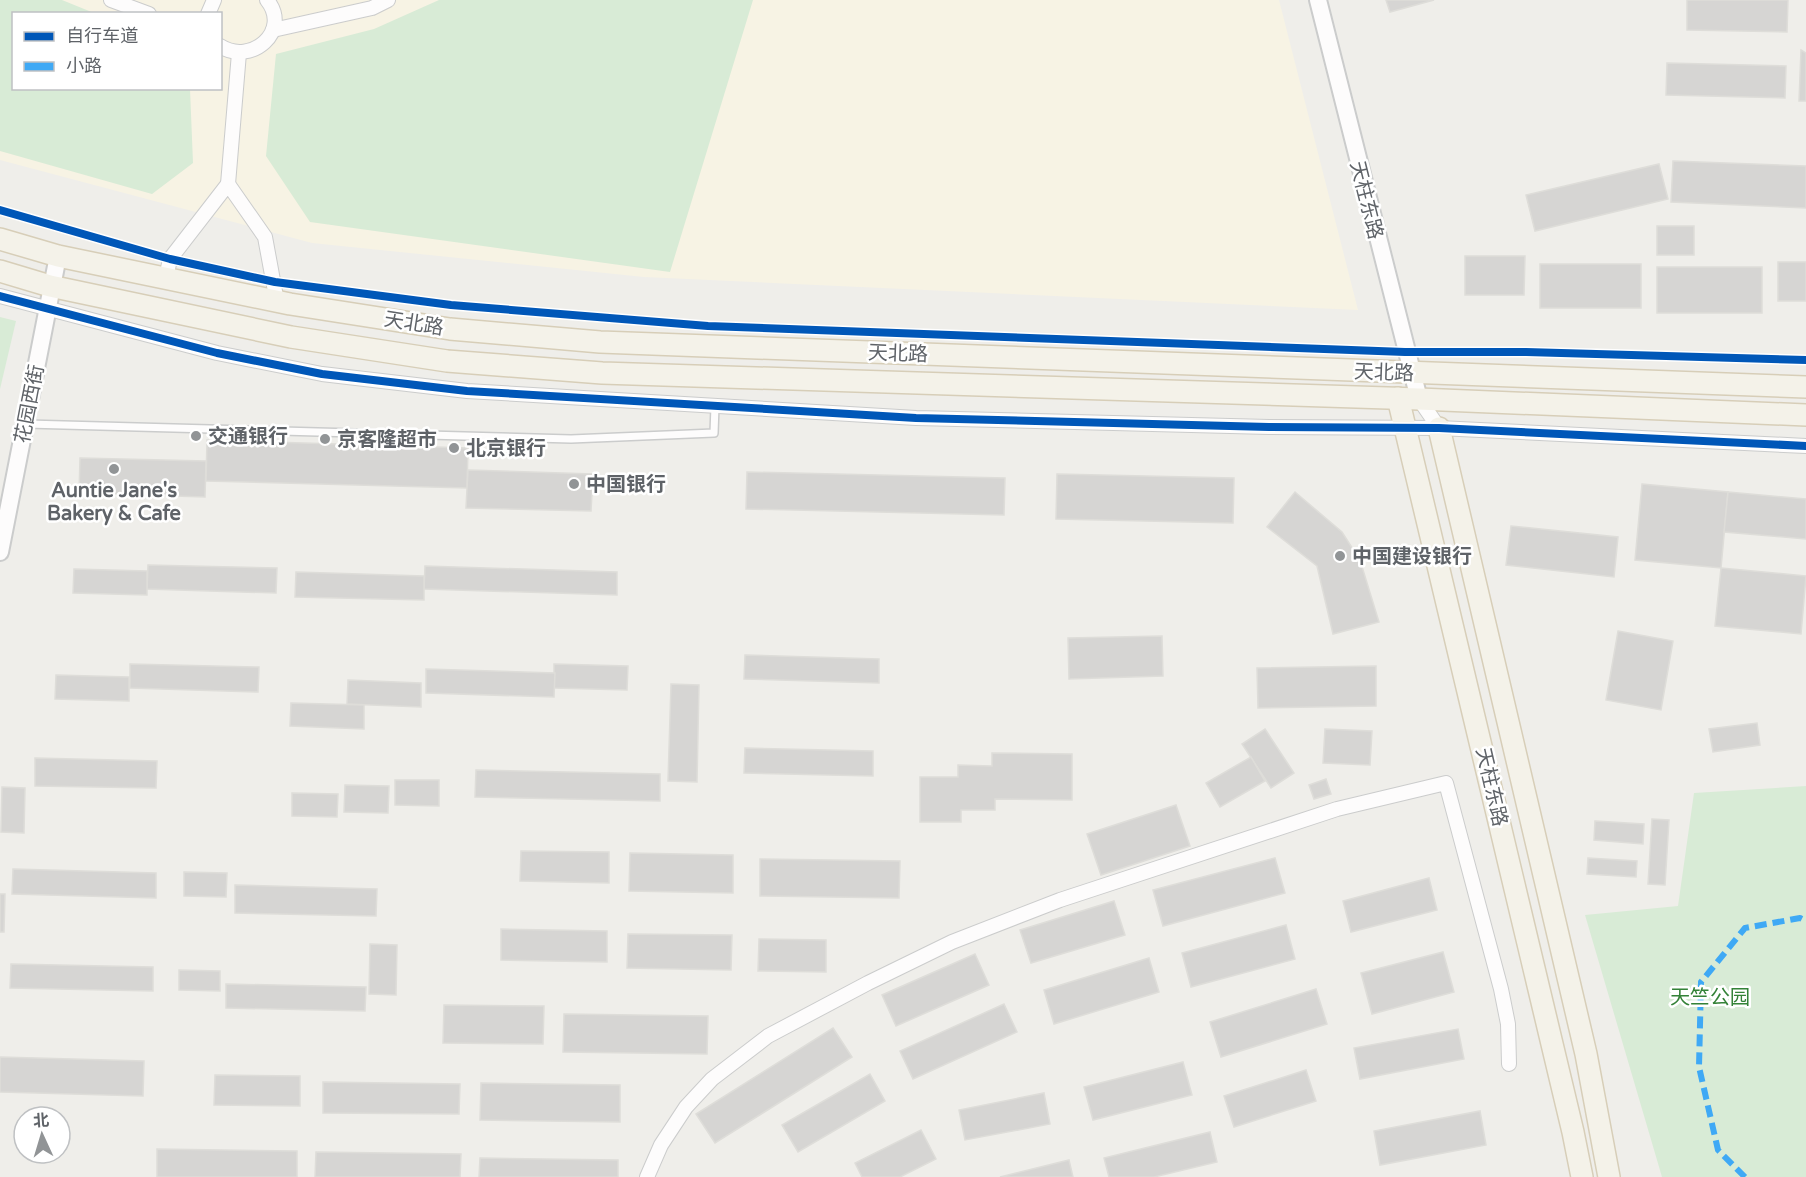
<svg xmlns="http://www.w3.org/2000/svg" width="1806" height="1177" viewBox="0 0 1806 1177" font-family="'Varela Round','Noto Sans SC',sans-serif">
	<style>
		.commercial { fill: #f7f3e4; fill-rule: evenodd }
		.green { fill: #d8ebd6 }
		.building { fill: #d6d5d3; stroke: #deddd9; stroke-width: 1.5 }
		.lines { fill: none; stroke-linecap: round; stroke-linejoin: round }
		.service-casing { stroke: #cbcccc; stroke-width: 10 }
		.minor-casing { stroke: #cbcccc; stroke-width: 16 }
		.tertiary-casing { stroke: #cbcccc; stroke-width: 20 }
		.primary-casing { stroke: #d7ceb8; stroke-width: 24 }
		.service { stroke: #fdfcfc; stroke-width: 7 }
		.minor { stroke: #fdfcfc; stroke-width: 14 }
		.tertiary { stroke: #fdfcfc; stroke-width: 16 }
		.primary { stroke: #f4f2e9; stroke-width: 21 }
		.quiet { stroke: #3fa9f5; stroke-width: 6; stroke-dasharray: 12 6; stroke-linecap: butt }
		.cycleway-casing { stroke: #fff; stroke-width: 11 }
		.cycleway { stroke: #0057b8; stroke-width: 8 }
		.poi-dot { fill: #919496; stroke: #fff; stroke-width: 2 }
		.labels { text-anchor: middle; stroke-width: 5; stroke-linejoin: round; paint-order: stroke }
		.street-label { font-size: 20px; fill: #5f6368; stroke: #fff }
		.poi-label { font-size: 20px; font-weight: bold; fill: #5f6368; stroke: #fff; text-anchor: start }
		.park-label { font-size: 20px; fill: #348238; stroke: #fff }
	</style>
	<rect width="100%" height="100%" fill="#efeeea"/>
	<path class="commercial" d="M0,0H1279L1358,310L644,277L312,243L0,160ZM14,14H220V88H14Z"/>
	<g class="green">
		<polygon points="0,0 62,0 94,13 14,14 14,88 190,89 193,163 152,194 0,151"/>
		<polygon points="439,0 753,0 670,272 310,222 266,156 276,54 374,29"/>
		<polygon points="0,317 16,321 0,389"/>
		<polygon points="1806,786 1806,1177 1662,1177 1585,915 1678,906 1694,793"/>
	</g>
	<g class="building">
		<polygon points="1386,0 1434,0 1390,12"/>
		<polygon points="1687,0 1788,0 1787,32 1687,30"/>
		<polygon points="1801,50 1806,53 1806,101 1799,101"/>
		<polygon points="1667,63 1786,66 1785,98 1666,95"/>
		<polygon points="1673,161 1806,166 1806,208 1671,202"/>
		<polygon points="1659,164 1668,199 1535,231 1526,195"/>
		<rect x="1657" y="226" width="37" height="29"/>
		<polygon points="1465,256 1525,256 1524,295 1465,295"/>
		<rect x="1778" y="262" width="28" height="39"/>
		<rect x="1540" y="264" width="101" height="44"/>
		<rect x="1657" y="267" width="105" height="46"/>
		<polygon points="207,440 468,448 467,488 206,481"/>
		<polygon points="80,458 206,461 205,497 79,493"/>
		<polygon points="468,470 593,474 591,511 466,508"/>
		<polygon points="747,472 1005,478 1004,515 746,509"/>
		<polygon points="1057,474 1234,478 1233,523 1056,519"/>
		<polygon points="1642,484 1728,492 1721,568 1635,560"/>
		<polygon points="1295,492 1342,532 1360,560 1379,622 1333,634 1317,566 1267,527"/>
		<polygon points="1728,492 1806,499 1806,539 1724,532"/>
		<polygon points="1511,526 1618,537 1614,577 1506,565"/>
		<polygon points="148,565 277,568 276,593 147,589"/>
		<polygon points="425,566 617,572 617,595 424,589"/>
		<polygon points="1721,568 1806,576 1801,634 1715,626"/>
		<polygon points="74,569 147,571 147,595 73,593"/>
		<polygon points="296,572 424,576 424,600 295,597"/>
		<polygon points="1618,631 1673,641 1661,710 1606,700"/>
		<polygon points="1162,636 1163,676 1069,679 1068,638"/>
		<polygon points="745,655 879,659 879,683 744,679"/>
		<polygon points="130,664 259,667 258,692 130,688"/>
		<polygon points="554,664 628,666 627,690 554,688"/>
		<polygon points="1376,666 1376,706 1258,708 1257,668"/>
		<polygon points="426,669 555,673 554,697 426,693"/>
		<polygon points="56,675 129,677 129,701 55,699"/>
		<polygon points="348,680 421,683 421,707 347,704"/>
		<polygon points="671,684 699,685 697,782 668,781"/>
		<polygon points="291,703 364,705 364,729 290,726"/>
		<polygon points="1757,723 1760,745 1713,752 1709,729"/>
		<polygon points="1265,729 1294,773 1271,788 1242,744"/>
		<polygon points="1325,729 1372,731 1370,765 1323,763"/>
		<polygon points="745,748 873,751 873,776 744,773"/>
		<polygon points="992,753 1072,754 1072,800 995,799 995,810 961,810 961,822 920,822 920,777 958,777 958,765 992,766"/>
		<polygon points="1251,757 1265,781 1220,807 1206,783"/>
		<polygon points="35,758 157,761 156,788 35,786"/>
		<polygon points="476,770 660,774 660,801 475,797"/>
		<polygon points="1326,779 1331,794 1314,799 1309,785"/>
		<polygon points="395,780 439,780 439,806 395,805"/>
		<polygon points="345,785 389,786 388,813 344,812"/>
		<polygon points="2,787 25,788 24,833 1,832"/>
		<polygon points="292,793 338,794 337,817 292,816"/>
		<polygon points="1176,805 1190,846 1101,875 1087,834"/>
		<polygon points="1652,819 1669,820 1665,885 1648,884"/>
		<polygon points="1595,821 1644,824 1643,844 1594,840"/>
		<polygon points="521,851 609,852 609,883 520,881"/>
		<polygon points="630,853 733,855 733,893 629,891"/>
		<polygon points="1275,858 1285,893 1163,926 1153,890"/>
		<polygon points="1588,858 1637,861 1636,877 1587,874"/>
		<polygon points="760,859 900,861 899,898 760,896"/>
		<polygon points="13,869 156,873 156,898 12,894"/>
		<polygon points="184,872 227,873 226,897 184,896"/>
		<polygon points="1429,878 1437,910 1351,932 1343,901"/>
		<polygon points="235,885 377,889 376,916 235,913"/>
		<polygon points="0,894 5,894 4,932 0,932"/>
		<polygon points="1114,901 1125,935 1031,963 1020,930"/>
		<polygon points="1286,925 1295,959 1191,987 1182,953"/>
		<polygon points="501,929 607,931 607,962 501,960"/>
		<polygon points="628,934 732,935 731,970 627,968"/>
		<polygon points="759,939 826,940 826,972 758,971"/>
		<polygon points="370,944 397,945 396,995 369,994"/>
		<polygon points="1443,952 1454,992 1372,1014 1361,973"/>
		<polygon points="975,954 989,985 896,1026 882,995"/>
		<polygon points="1149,958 1159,992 1054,1024 1044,990"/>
		<polygon points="11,964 153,967 153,991 10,988"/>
		<polygon points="179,970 220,971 220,991 179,990"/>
		<polygon points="226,984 366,987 365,1011 226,1008"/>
		<polygon points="1316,989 1327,1024 1221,1057 1210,1022"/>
		<polygon points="1004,1004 1017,1032 913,1079 900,1051"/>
		<polygon points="444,1005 544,1006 543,1044 443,1043"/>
		<polygon points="564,1014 708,1016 707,1054 563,1052"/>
		<polygon points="833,1028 852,1057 715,1143 696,1114"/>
		<polygon points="1458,1029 1464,1059 1360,1079 1354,1048"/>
		<polygon points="0,1057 144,1061 143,1096 0,1092"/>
		<polygon points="1183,1062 1192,1095 1093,1120 1084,1087"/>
		<polygon points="1306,1070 1316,1101 1234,1127 1224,1096"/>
		<polygon points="870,1074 885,1101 798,1152 782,1125"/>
		<polygon points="215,1075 300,1076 300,1106 214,1105"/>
		<polygon points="323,1082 460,1084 459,1114 323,1113"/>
		<polygon points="481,1083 620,1085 620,1122 480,1120"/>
		<polygon points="1044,1093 1050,1124 965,1140 959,1110"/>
		<polygon points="1480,1111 1486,1145 1380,1165 1374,1131"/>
		<polygon points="921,1130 936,1159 900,1177 862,1177 855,1163"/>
		<polygon points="1210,1132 1217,1162 1154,1177 1109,1177 1104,1158"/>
		<polygon points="157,1149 297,1151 297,1177 157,1177"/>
		<polygon points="316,1152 461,1154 460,1177 315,1177"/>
		<polygon points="480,1158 618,1160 618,1177 479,1177"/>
		<polygon points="1069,1160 1073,1177 1000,1177"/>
	</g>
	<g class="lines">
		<g class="service-casing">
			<polyline id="service" points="27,424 571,439 714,433 715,406"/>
		</g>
		<g class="minor-casing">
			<g id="minor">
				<polyline points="111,0 149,14"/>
				<polyline points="208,14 214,0"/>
				<polyline points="273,30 372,8 388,0"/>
				<path d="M220,46C251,66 292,31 267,0"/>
				<polyline points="228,184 239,53"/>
				<polyline points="166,278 170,259 228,184 265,237 277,302"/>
				<polyline points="0,296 217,353 322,374 467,391 916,418 1269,427 1439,428 1806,446"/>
				<polyline points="1419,399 1439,428"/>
				<polyline points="647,1177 661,1145 686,1107 712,1079 768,1036 868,983 952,942 1060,900 1337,809 1446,783 1501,989 1508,1024 1509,1064"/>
			</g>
		</g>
		<g class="tertiary-casing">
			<g id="tertiary">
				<polyline points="1318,0 1419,399"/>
				<polyline points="0,552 58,256"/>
			</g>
		</g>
		<g class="primary-casing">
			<g id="primary">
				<polyline points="0,239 58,256 290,304 450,329 600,342 1806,387"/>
				<polyline points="0,271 50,286 291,337 447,361 602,373 1419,399 1806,415"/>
				<polyline points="1398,398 1573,1132 1582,1177"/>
				<polyline points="1439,428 1586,1054 1609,1177"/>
			</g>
		</g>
		<use href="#service" class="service"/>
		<use href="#minor" class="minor"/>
		<use href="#tertiary" class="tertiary"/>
		<use href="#primary" class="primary"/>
		<polyline class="quiet" points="1745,1177 1718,1150 1699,1067 1701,982 1745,928 1800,918 1806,921"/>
		<g class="cycleway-casing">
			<g id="cycleway">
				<polyline points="0,210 170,259 275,282 451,305 708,326 1405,352 1526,352 1806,360"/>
				<polyline points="0,296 217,353 322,374 467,391 916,418 1269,427 1439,428 1806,446"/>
			</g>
		</g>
		<use href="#cycleway" class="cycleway"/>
	</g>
	<g class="poi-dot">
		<circle cx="196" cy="436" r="6"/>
		<circle cx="325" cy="439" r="6"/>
		<circle cx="454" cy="448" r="6"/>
		<circle cx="114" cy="469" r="6"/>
		<circle cx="574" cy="484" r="6"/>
		<circle cx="1340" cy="556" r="6"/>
	</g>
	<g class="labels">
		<g class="street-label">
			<text transform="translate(1367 200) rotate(76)" y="7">天柱东路</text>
			<text transform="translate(414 323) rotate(9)" y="7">天北路</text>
			<text transform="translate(898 353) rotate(2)" y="7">天北路</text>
			<text transform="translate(1384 372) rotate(2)" y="7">天北路</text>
			<text transform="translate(29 404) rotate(-79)" y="7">花园西街</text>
			<text transform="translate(1492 787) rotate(77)" y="7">天柱东路</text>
		</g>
		<g class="poi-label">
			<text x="208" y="443">交通银行</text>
			<text x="337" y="446">京客隆超市</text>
			<text x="466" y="455">北京银行</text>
			<text x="586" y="491">中国银行</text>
			<text x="114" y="497" text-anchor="middle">Auntie Jane's<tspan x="114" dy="23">Bakery &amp; Cafe</tspan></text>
			<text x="1352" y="563">中国建设银行</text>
		</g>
		<g class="park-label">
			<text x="1710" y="1004">天竺公园</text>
		</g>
	</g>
	<rect x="12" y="12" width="210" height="78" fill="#ffffff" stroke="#bfc1c3" stroke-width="1.5"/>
	<rect x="24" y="32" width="30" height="9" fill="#0057b8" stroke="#bfc1c3" stroke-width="1.5"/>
	<text x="66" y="42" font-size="18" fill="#5f6368">自行车道</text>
	<rect x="24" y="62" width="30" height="9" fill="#3fa9f5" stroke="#bfc1c3" stroke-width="1.5"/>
	<text x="66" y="72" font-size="18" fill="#5f6368">小路</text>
	<g transform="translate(42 1135) rotate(356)"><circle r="28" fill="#ffffff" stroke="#bfc1c3" stroke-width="1.5"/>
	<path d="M0-4.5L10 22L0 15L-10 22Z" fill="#919496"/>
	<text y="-9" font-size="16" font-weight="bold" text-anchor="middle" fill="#5f6368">北</text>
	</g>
</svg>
